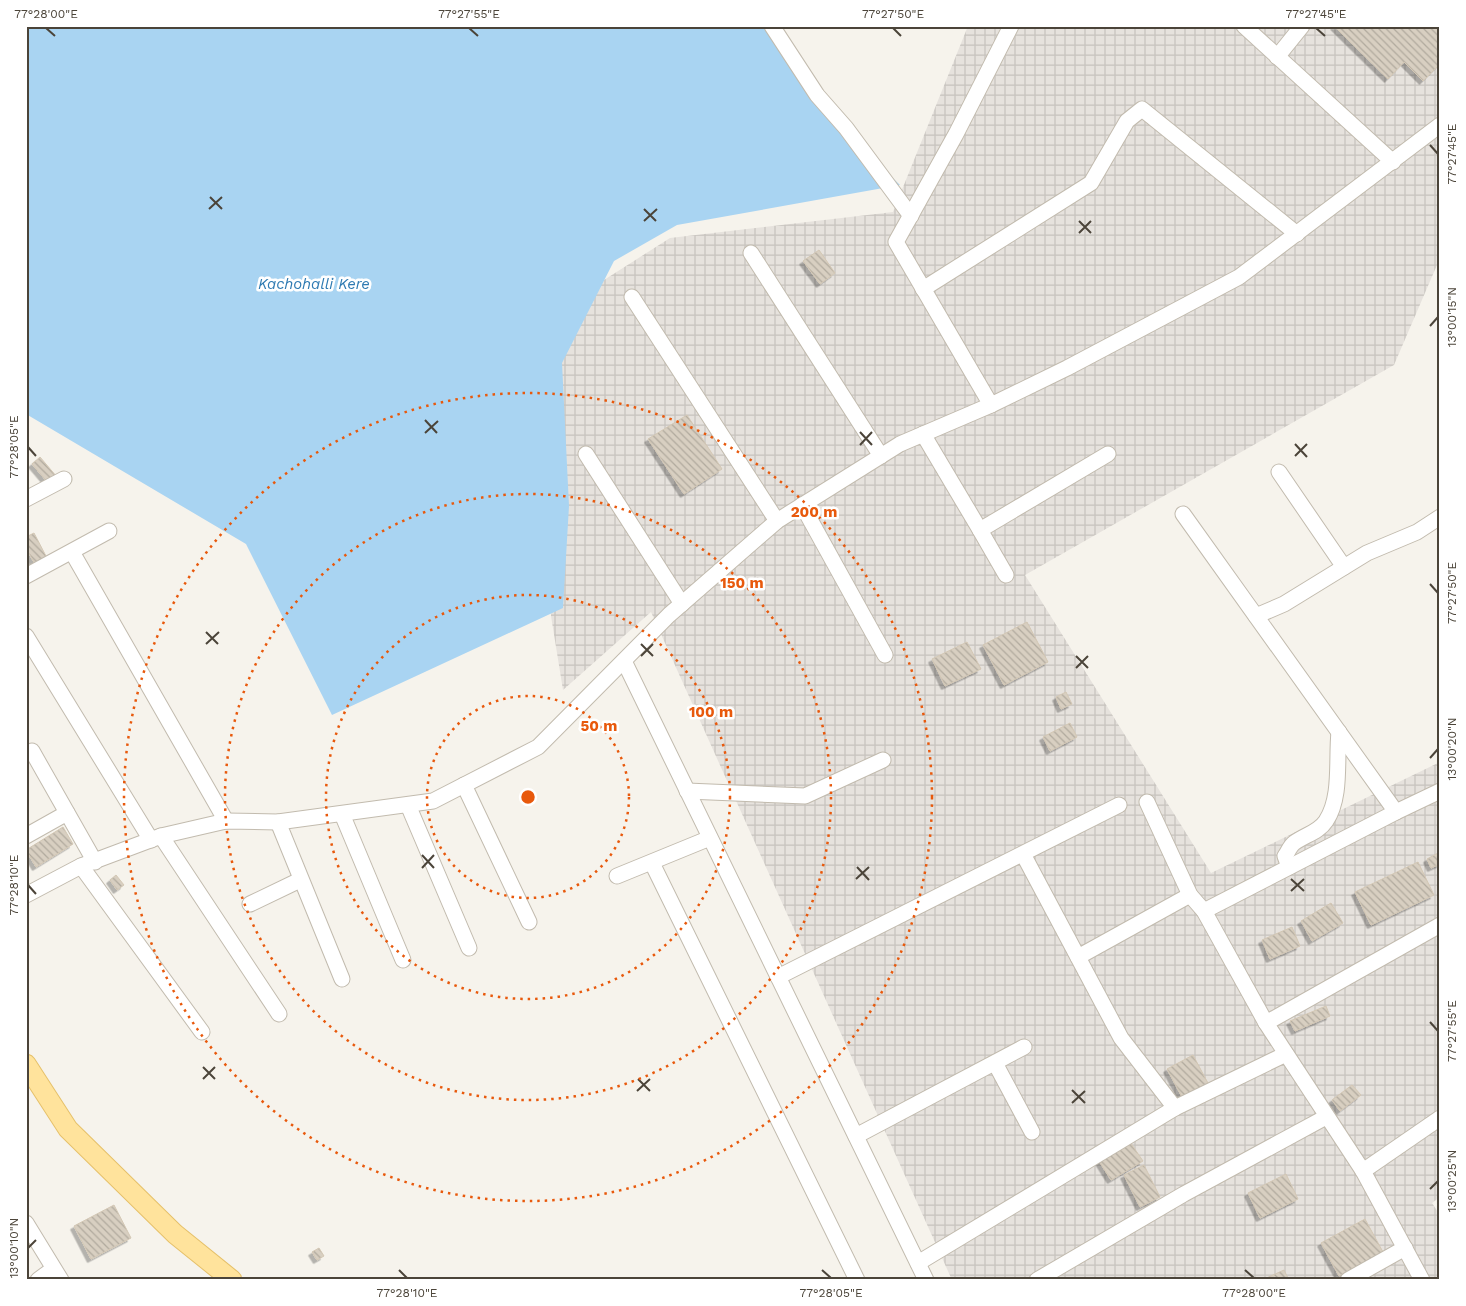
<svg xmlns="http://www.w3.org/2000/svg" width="1466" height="1306" viewBox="0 0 1466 1306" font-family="'Work Sans',sans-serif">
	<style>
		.industrial { fill: url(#industrial-grid) }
		.water { fill: #a9d4f2 }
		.building { fill: url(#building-back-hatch); stroke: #d3c7b4; filter: url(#shadow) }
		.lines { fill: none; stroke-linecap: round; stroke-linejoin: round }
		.minor-casing { stroke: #c2bbae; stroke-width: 17 }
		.major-casing { stroke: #e6c16a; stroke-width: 21 }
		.minor { stroke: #fff; stroke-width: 15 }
		.major { stroke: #ffe39c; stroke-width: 19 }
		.ticks { fill: none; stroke: #4b4439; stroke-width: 2 }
		.ring { fill: none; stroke: #e8590c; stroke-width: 2.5; stroke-dasharray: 2.5 5 }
		.labels { text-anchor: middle; stroke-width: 5; stroke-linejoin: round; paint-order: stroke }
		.water-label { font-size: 15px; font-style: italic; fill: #2e7ab2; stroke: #fff }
		.centre { fill: #e8590c; stroke: #fff; stroke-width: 2.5 }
		.ring-label { font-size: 15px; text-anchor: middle; font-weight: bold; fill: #e8590c; stroke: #fff; stroke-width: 5; stroke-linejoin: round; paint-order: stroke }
		.neatline { fill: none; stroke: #4b4439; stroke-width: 2 }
		.ticks-label { font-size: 12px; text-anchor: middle; fill: #4b4439 }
	</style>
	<defs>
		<pattern id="industrial-grid" width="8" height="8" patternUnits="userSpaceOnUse" patternTransform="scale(1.25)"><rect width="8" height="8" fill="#e6e2dd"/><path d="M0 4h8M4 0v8" fill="none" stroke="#c7c3be"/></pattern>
		<pattern id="building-back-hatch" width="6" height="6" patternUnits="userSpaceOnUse" patternTransform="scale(1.25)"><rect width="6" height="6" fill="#d8cfc1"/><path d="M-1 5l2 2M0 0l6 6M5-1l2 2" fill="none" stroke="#b1aa9e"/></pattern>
		<filter id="shadow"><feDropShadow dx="-3.5" dy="3.5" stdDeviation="0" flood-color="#0004"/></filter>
	</defs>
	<rect width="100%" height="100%" fill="#f6f3ec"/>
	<polygon class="industrial" points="968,26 1440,26 1440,258 1394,365 1025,575 1211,873 1440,762 1440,1197 1432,1203 1440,1215 1440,1280 952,1280 651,612 563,690 551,616 546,384 593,287 670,238 893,212"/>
	<polygon class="water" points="26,26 765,26 813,101 900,185 677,225 614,261 562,363 569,506 563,608 332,715 246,544 26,414"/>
	<g class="building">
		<polygon points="1334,26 1438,26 1440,28 1440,64 1423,81 1404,62 1388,79"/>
		<polygon points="819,250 835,273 820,284 803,261"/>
		<polygon points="687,415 722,469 684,494 648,439"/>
		<polygon points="40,457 57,477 49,484 32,464"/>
		<polygon points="34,533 47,558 35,564 26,548 26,537"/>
		<polygon points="1027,622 1048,662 1004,685 983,645"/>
		<polygon points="967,642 981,669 945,686 932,659"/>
		<polygon points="1066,692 1072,704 1061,709 1056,697"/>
		<polygon points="1070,723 1077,737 1050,751 1043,737"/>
		<polygon points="63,827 73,844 36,867 26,850"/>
		<polygon points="1440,852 1440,864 1431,868 1427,859"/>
		<polygon points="1418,862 1434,895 1371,925 1355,892"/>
		<polygon points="116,875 124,885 117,890 110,880"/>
		<polygon points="1331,903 1343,923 1312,941 1301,921"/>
		<polygon points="1292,927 1300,946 1270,959 1262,940"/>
		<polygon points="1326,1006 1330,1016 1295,1031 1290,1021"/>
		<polygon points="1193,1055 1209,1085 1183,1099 1167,1069"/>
		<polygon points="1352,1085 1361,1095 1340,1111 1332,1100"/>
		<polygon points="1130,1142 1143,1161 1111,1180 1099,1161"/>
		<polygon points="1144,1165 1160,1197 1140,1207 1124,1175"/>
		<polygon points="1286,1174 1298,1199 1260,1218 1248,1193"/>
		<polygon points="114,1205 131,1238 91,1259 74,1226"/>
		<polygon points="1365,1219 1383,1252 1339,1276 1321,1243"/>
		<polygon points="319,1248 324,1256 317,1260 312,1252"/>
		<polygon points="1284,1270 1289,1280 1262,1280"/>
	</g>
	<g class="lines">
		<g class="minor-casing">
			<g id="minor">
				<polyline points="772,26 817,95 846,128 911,216"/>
				<polyline points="1244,26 1393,162"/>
				<polyline points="1277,57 1302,26"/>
				<polyline points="751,253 881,456"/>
				<polyline points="923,289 1091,183 1127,121 1142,109 1297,234"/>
				<polyline points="632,297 777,521"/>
				<polyline points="991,405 896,242 956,134 1011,26"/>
				<polyline points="923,434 980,530"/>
				<polyline points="586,454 682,604"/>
				<polyline points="1279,472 1344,567"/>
				<polyline points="26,499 64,479"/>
				<polyline points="802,505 885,655"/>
				<polyline points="1183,514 1396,812 1204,911"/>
				<polyline points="72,552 226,821"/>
				<polyline points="1006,575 980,530 1108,454"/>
				<polyline points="26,576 109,531"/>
				<polyline points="1256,616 1284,604 1367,553 1417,532 1440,517"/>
				<polyline points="26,636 151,840"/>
				<polyline points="624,661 926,1280"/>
				<polyline points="32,751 95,862"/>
				<polyline points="464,785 529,922"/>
				<polyline points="687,791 805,796 883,760"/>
				<polyline points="1147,802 1190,895 1204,911 1266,1023 1363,1171 1422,1280"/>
				<polyline points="408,805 469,948"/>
				<polyline points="1396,812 1440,791"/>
				<polyline points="342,814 403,960"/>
				<polyline points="278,822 342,979"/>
				<polyline points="26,836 67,813"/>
				<polyline points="161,836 279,1014"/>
				<polyline points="1023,854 1121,1038 1175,1108"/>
				<polyline points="652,863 857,1280"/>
				<polyline points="81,866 202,1032"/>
				<path d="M1289,867L1285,856C1288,852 1290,846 1294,843C1305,835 1319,832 1326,821C1342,797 1336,759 1339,732"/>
				<polyline points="617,876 710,838"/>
				<polyline points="26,895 81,866 161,836 226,821 278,822 433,801 538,747 669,615 777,521 900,444 991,405 1067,368 1239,277 1440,125"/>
				<polyline points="250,904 300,880"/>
				<polyline points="1078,957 1190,895"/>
				<polyline points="778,977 1119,805"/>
				<polyline points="1266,1023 1440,925"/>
				<polyline points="995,1063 1032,1132"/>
				<polyline points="856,1136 1024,1047"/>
				<polyline points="1363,1171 1440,1118"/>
				<polyline points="26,1223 61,1280"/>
				<polyline points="918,1263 1175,1108 1286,1054"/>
				<polyline points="38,1280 53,1269"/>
				<polyline points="1037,1280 1184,1194 1326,1117"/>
				<polyline points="1348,1280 1405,1248"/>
			</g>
		</g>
		<g class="major-casing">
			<polyline id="major" points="26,1064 68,1129 175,1234 232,1280"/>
		</g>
		<use href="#minor" class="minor"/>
		<use href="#major" class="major"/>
	</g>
	<path class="ticks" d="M46,28L55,36M469,28L478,36M893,28L901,36M1316,28L1325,36M1430,145L1438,154M210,197L222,209M209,209L222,197M644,209L656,221M644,221L657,209M1079,221L1091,233M1079,233L1091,221M1430,326L1438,317M425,420L437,433M860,432L872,445M425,433L438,421M1295,444L1307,457M860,445L872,432M28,447L36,456M1295,456L1307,444M1430,584L1438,593M206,632L218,644M206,644L219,632M641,644L653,656M641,656L653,644M1076,656L1088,668M1076,668L1088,656M1430,758L1438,749M422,855L434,868M857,867L869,880M422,868L434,855M856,879L869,867M1291,879L1304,891M28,885L36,894M1291,891L1304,879M1430,1022L1438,1031M203,1067L215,1079M203,1079L215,1067M638,1079L650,1091M1072,1090L1085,1103M637,1091L650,1079M1072,1103L1085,1091M1430,1189L1438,1181M28,1248L36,1240M399,1270L407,1278M822,1270L831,1278M1245,1270L1254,1278"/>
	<g class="ring">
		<circle cx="528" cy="797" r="101"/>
		<circle cx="528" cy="797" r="202"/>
		<circle cx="528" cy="797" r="303"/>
		<circle cx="528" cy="797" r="404"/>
	</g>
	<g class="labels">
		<g class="water-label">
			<text x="314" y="289">Kachohalli Kere</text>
		</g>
	</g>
	<circle cx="528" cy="797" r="8" class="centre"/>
	<g class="ring-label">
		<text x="814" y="517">200 m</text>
		<text x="742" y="588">150 m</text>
		<text x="711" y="717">100 m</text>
		<text x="599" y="731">50 m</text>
	</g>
	<rect width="1466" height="1306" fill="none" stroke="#ffffff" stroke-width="55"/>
	<rect x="28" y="28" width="1410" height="1250" class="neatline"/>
	<g class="ticks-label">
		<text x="46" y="18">77°28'00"E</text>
		<text x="469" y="18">77°27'55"E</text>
		<text x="893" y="18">77°27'50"E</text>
		<text x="1316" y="18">77°27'45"E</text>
		<text transform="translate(1452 154) rotate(-90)" y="4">77°27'45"E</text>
		<text transform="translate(1452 317) rotate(-90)" y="4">13°00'15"N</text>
		<text transform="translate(14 447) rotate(-90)" y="4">77°28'05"E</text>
		<text transform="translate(1452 593) rotate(-90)" y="4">77°27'50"E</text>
		<text transform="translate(1452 749) rotate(-90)" y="4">13°00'20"N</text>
		<text transform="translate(14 885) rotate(-90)" y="4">77°28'10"E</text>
		<text transform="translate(1452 1031) rotate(-90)" y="4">77°27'55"E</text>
		<text transform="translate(1452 1181) rotate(-90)" y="4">13°00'25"N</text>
		<text transform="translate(14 1248) rotate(-90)" y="4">13°00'10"N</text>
		<text x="407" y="1297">77°28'10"E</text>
		<text x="831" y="1297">77°28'05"E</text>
		<text x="1254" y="1297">77°28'00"E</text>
	</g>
</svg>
